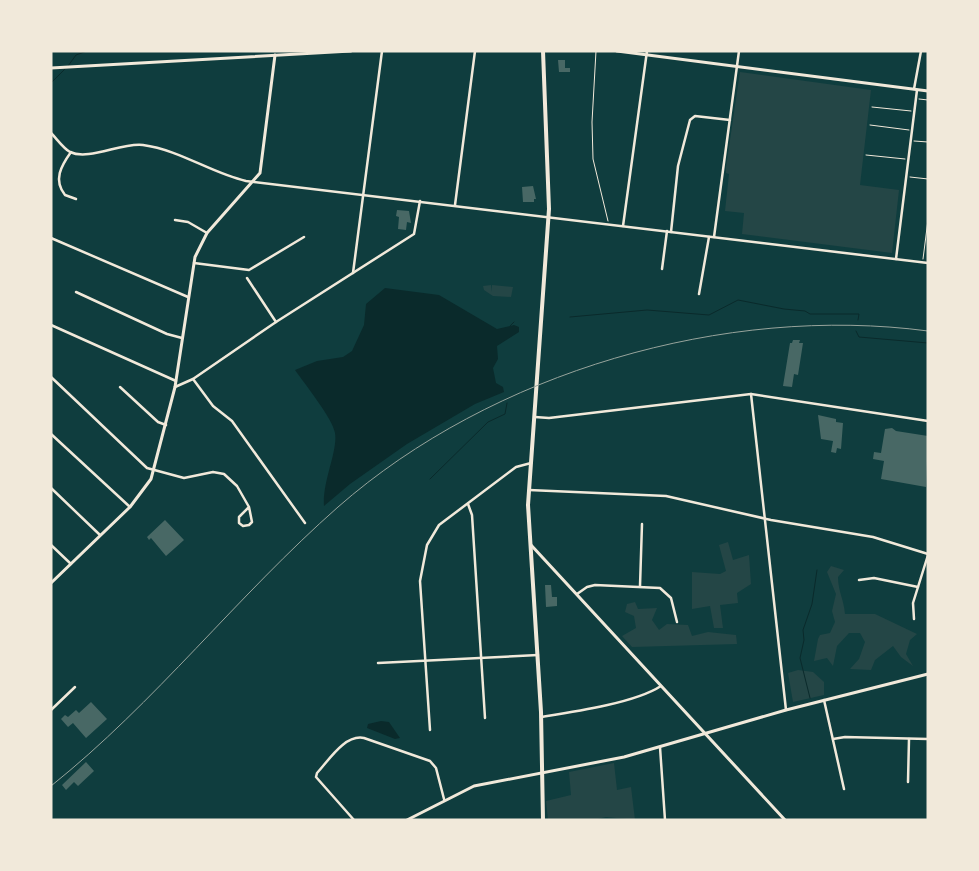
<svg xmlns="http://www.w3.org/2000/svg" width="979" height="871" viewBox="0 0 979 871" font-family="'DM Sans',sans-serif">
	<style>
		.green { fill: #244646 }
		.water { fill: #0a2a2b }
		.lines { fill: none; stroke-linecap: round; stroke-linejoin: round }
		.stream { stroke: #0a2a2b; stroke-width: 1 }
		.building { fill: #486865 }
		.path { stroke: #f1e9da; stroke-width: 1 }
		.minor { stroke: #f1e9da; stroke-width: 2.5 }
		.tertiary { stroke: #f1e9da; stroke-width: 3 }
		.secondary { stroke: #f1e9da; stroke-width: 3 }
		.primary { stroke: #f1e9da; stroke-width: 4 }
		.rail { stroke: #97a49c; stroke-width: 1 }
	</style>
	<rect width="100%" height="100%" fill="#0f3d3e"/>
	<g class="green">
		<polygon points="740,72 871,90 860,185 899,190 892,253 742,234 744,213 725,211 729,174 726,173 726,167"/>
		<polygon points="491,285 491,292 492,285 513,287 511,297 493,296 484,290 483,286"/>
		<polygon points="728,542 733,560 749,555 751,584 737,593 738,603 720,605 723,628 714,628 710,606 692,609 692,572 720,574 726,571 719,545"/>
		<path d="M831,566L844,570L838,577C838,591 844,600 845,614H875L917,634L910,640L906,654L913,666L901,657L893,646L875,660L871,670L850,669L859,659L865,642L860,633H849L837,646L833,666L827,658L814,661L818,639L820,635L830,633L835,622L832,611L836,594L827,572Z"/>
		<polygon points="635,602 638,609 657,608 652,620 659,630 667,624 688,625 692,636 708,632 736,635 737,644 632,647 622,636 636,628 634,616 625,612 627,604"/>
		<polygon points="798,670 813,672 824,682 824,695 793,702 788,673"/>
		<polygon points="614,763 617,790 631,787 635,820 606,817 594,820 548,820 546,801 571,795 569,772"/>
	</g>
	<g class="water">
		<path d="M385,288L439,295L497,329L514,325L519,327V332L497,346L498,359L493,368L496,383L503,387L504,392L475,404L407,444L350,484L324,506C322,482 338,451 335,433C333,419 304,383 295,370L317,361L343,357L352,351L364,325L366,304Z"/>
		<polygon points="381,721 389,722 400,738 395,739 367,728 368,724"/>
	</g>
	<g class="lines">
		<g class="stream">
			<polyline points="68,66 76,55 87,51"/>
			<polyline points="51,83 65,69"/>
			<polyline points="570,317 647,310 709,315 738,300 784,309 805,311 810,314 859,314 858,320"/>
			<polyline points="510,326 514,322"/>
			<polyline points="856,331 859,337 928,343"/>
			<polyline points="430,479 488,422 505,414 507,403"/>
			<polyline points="810,698 800,658 804,640 803,630 812,604 817,570"/>
		</g>
	</g>
	<g class="building">
		<polygon points="558,60 565,60 565,68 570,68 570,72 559,72"/>
		<polygon points="533,186 536,199 534,199 534,202 523,202 522,187"/>
		<polygon points="397,210 409,211 411,223 407,222 406,230 398,229 399,217 396,216"/>
		<polygon points="793,340 800,340 799,343 803,343 798,375 794,374 792,387 783,386 790,343 792,343"/>
		<polygon points="818,415 836,419 836,422 843,423 841,449 837,448 836,453 831,452 833,441 821,439"/>
		<polygon points="892,428 896,431 928,436 926,487 881,479 884,461 873,459 874,452 881,453 885,429"/>
		<polygon points="165,520 184,540 166,556 151,538 149,540 147,537"/>
		<polygon points="545,585 551,585 552,597 557,597 557,606 546,607"/>
		<polygon points="91,702 107,719 86,738 73,723 68,727 61,719 65,715 68,717 76,710 79,713"/>
		<polygon points="86,762 94,771 78,786 74,782 66,790 62,785"/>
	</g>
	<g class="lines">
		<g class="path">
			<polyline points="596,51 592,122 593,159 608,221"/>
			<polyline points="919,99 928,100"/>
			<polyline points="872,107 911,111"/>
			<polyline points="870,125 909,130"/>
			<polyline points="914,141 928,142"/>
			<polyline points="866,155 905,159"/>
			<polyline points="910,177 928,179"/>
			<polyline points="923,259 928,220"/>
		</g>
		<g class="minor">
			<polyline points="914,89 921,51"/>
			<path d="M51,133C57,139 63,148 70,152C89,161 122,142 143,145C180,150 211,173 246,181L928,263"/>
			<path d="M71,152C61,166 53,180 65,195L76,199"/>
			<polyline points="455,205 475,51"/>
			<polyline points="175,220 188,222 207,233"/>
			<polyline points="623,226 647,51"/>
			<polyline points="671,232 678,166 690,120 695,116 730,120"/>
			<polyline points="714,237 739,51"/>
			<polyline points="51,238 188,297"/>
			<polyline points="896,259 917,90"/>
			<polyline points="194,263 249,270 304,237"/>
			<polyline points="662,269 667,231"/>
			<polyline points="353,273 382,51"/>
			<polyline points="247,278 276,322"/>
			<polyline points="76,292 167,334 182,338"/>
			<polyline points="699,294 709,237"/>
			<polyline points="51,325 176,381"/>
			<polyline points="51,377 147,468 184,478 213,472 224,474 237,486 249,507 239,517 239,523 243,526 249,525 252,522 249,507"/>
			<polyline points="193,379 213,406 232,421 305,523"/>
			<polyline points="120,387 158,422 166,425"/>
			<polyline points="175,387 193,379 276,322 414,234 420,201"/>
			<polyline points="751,394 928,421"/>
			<polyline points="535,417 549,418 751,394 786,710"/>
			<polyline points="51,434 130,507"/>
			<polyline points="51,488 100,535"/>
			<polyline points="529,490 666,496 771,520 873,537 928,554"/>
			<polyline points="468,504 472,515 485,718"/>
			<polyline points="51,545 71,564"/>
			<polyline points="859,580 874,578 918,587"/>
			<polyline points="640,586 642,524"/>
			<polyline points="577,594 587,587 595,585 660,588 671,598 677,622"/>
			<polyline points="914,619 913,603 928,555"/>
			<polyline points="378,663 538,655"/>
			<polyline points="824,700 844,789"/>
			<polyline points="51,710 75,687"/>
			<path d="M541,717C573,712 635,703 661,686"/>
			<polyline points="430,730 420,581 427,545 439,525 516,467 531,463"/>
			<polyline points="833,739 845,737 928,739"/>
			<polyline points="660,747 665,820"/>
			<polyline points="908,782 909,739"/>
			<path d="M354,820L316,777L317,773C329,760 345,734 364,738L430,761L436,768L444,799"/>
		</g>
		<g class="tertiary">
			<polyline points="531,545 785,820"/>
			<polyline points="51,583 130,507 151,479 175,387 195,257 207,233 260,173 275,55"/>
			<polyline points="407,820 474,786 624,757 786,710 928,674"/>
		</g>
		<g class="secondary">
			<polyline points="617,51 928,91"/>
			<polyline points="51,68 351,51"/>
		</g>
		<polyline class="primary" points="543,51 549,209 528,505 541,712 543,820"/>
		<path class="rail" d="M51,786C155,703 238,595 338,507C492,372 725,304 928,331"/>
	</g>
	<rect width="979" height="871" fill="none" stroke="#f1e9da" stroke-width="105"/>
</svg>
